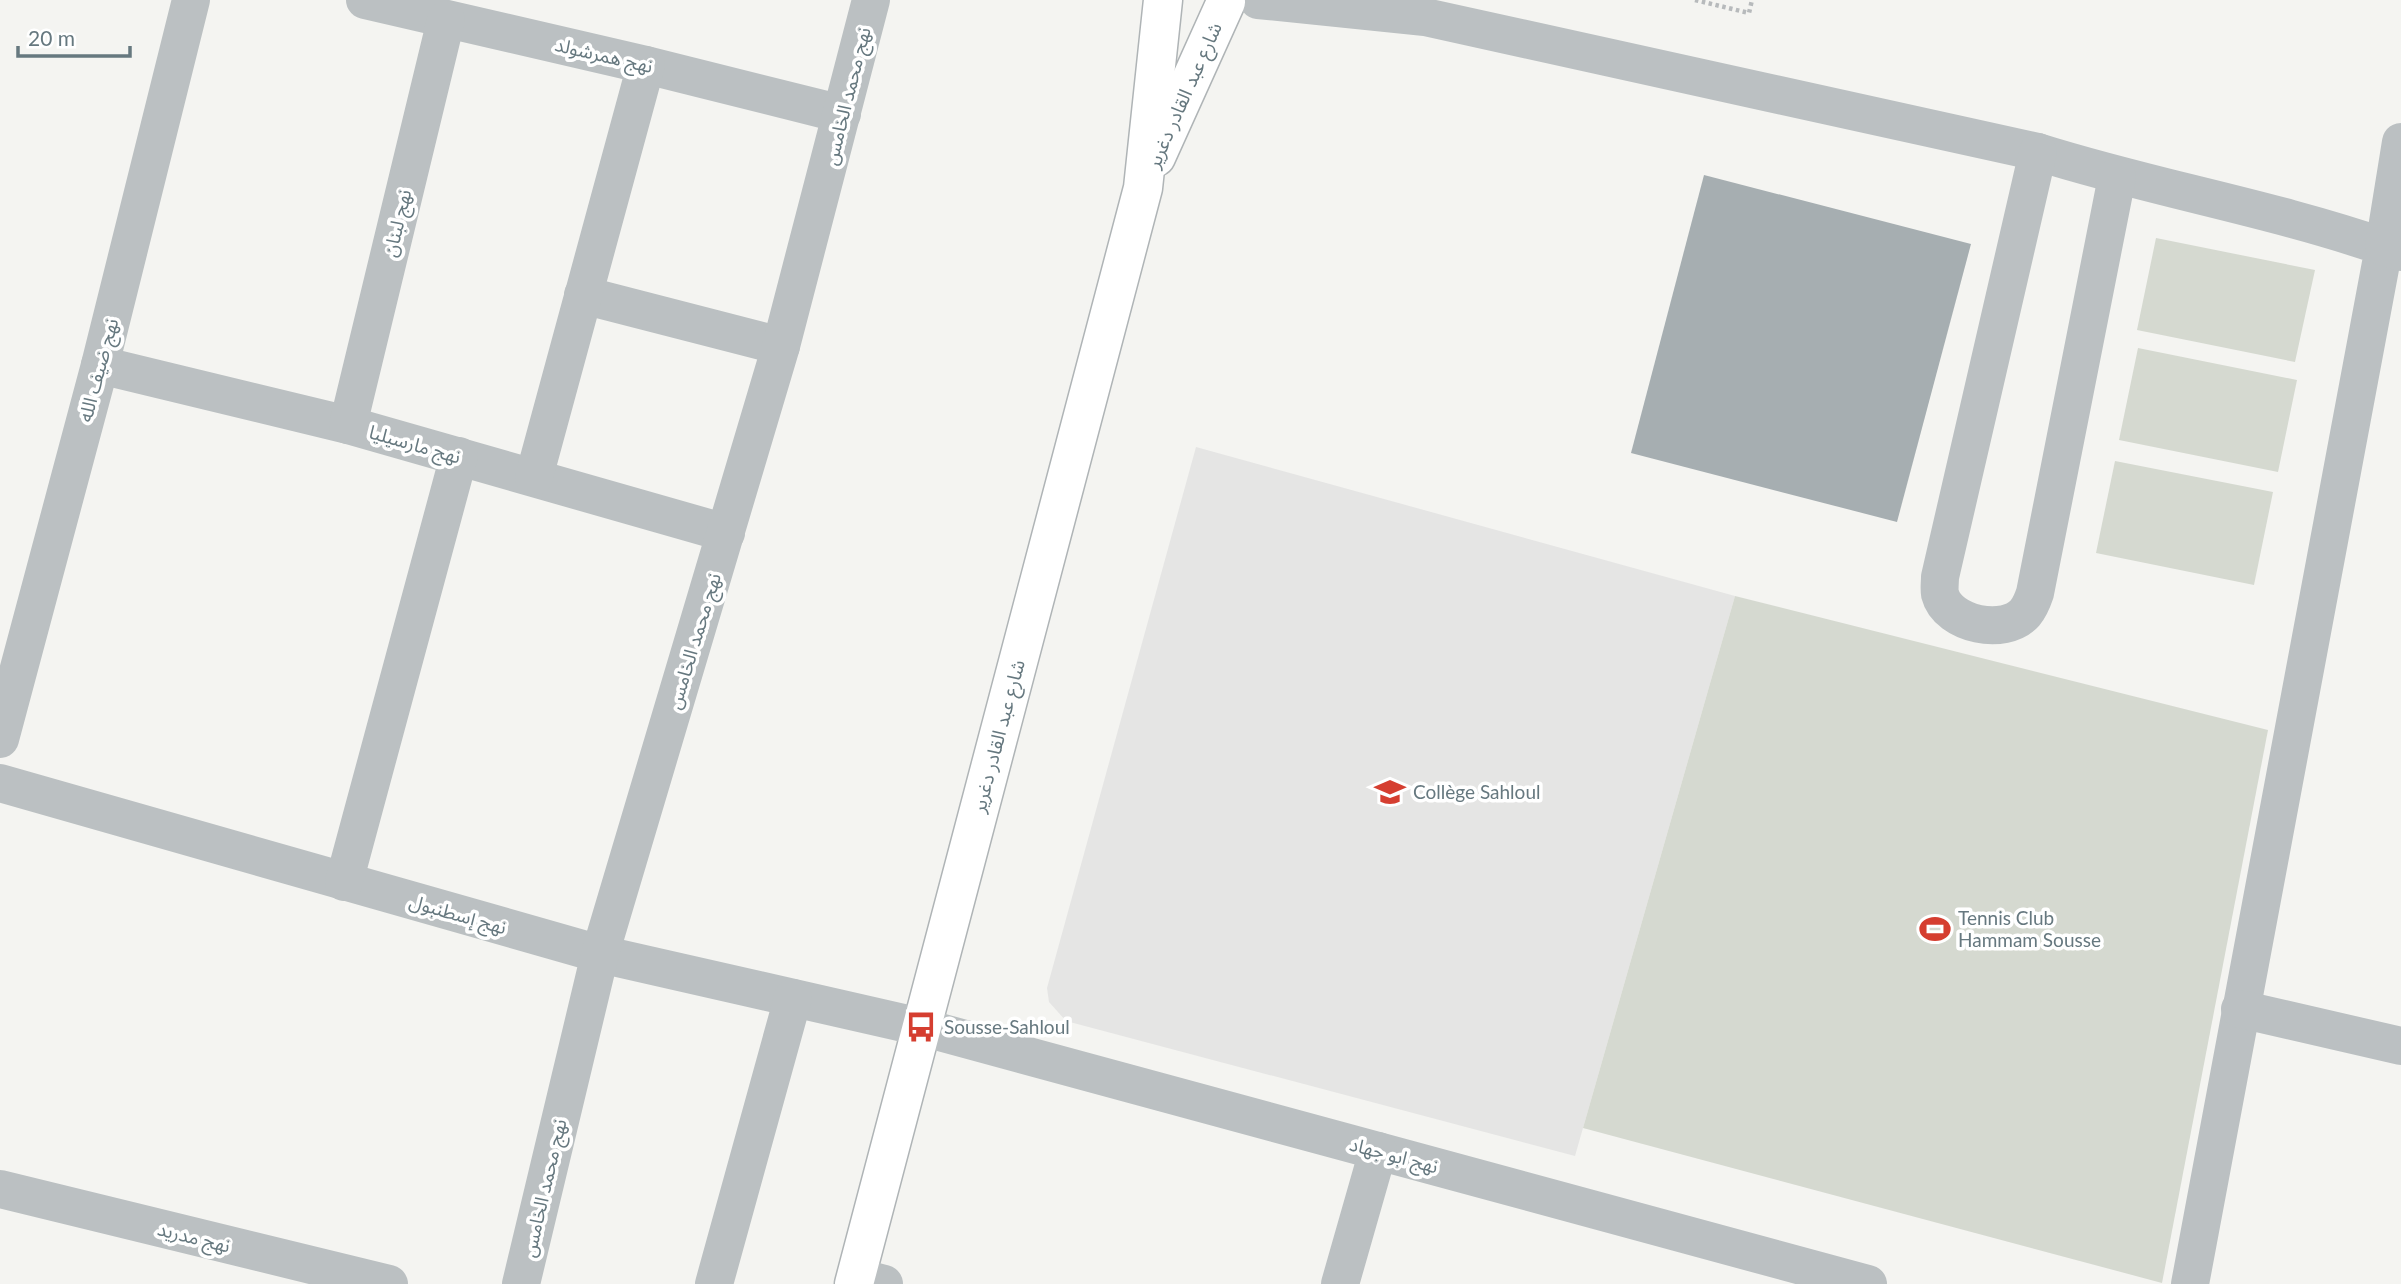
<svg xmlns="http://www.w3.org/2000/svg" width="2401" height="1284" viewBox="0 0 2401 1284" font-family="Lato,'Noto Sans Arabic',sans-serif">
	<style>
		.built { fill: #e5e5e4 }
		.green { fill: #d5d9d0 }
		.building { fill: #a6aeb1 }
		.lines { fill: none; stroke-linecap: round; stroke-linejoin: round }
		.major-casing { stroke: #afb4b6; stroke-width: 41 }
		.path { stroke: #b7babc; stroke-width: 4.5; stroke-dasharray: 3.5 3.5; stroke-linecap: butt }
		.minor { stroke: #bbc0c2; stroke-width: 38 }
		.major { stroke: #fff; stroke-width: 38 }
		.labels { text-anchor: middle; stroke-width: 7; stroke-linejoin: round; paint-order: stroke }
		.street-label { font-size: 19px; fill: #66787f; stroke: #fff }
		.poi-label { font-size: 19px; fill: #66787f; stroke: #fff; text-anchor: start }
	</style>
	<rect width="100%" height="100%" fill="#f4f4f1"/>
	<polygon class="built" points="1196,447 1735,596 1575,1156 1066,1021 1049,1002 1047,988"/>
	<g class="green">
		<polygon points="2156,238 2315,270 2295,362 2137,330"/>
		<polygon points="2138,348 2297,380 2278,472 2119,440"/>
		<polygon points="2115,461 2273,492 2254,585 2096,553"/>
		<polygon points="1735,596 2268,730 2162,1283 1583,1128"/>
	</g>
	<polygon class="building" points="1704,175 1971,244 1897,522 1631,453"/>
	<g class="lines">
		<g class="major-casing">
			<g id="major">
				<polyline points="1156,157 1226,2"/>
				<polyline points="854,1284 1143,188 1163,0"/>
			</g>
		</g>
		<polyline class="path" points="1695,0 1749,13 1752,0"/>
		<g class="minor">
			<polyline points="365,0 646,65 842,114"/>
			<path d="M1258,0L1425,17L2038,152C2152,188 2271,208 2384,247L2190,1284"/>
			<polyline points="2401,142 2384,247 2401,252"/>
			<path d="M2038,152L1940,577C1940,582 1939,589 1940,594C1948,625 2005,636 2025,613C2030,607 2033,599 2035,593L2117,177"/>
			<polyline points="583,295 781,346"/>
			<polyline points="100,365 348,425 726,533"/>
			<polyline points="348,425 446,20"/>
			<polyline points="534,477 646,65"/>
			<polyline points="0,739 100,365 191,0"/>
			<polyline points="0,783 600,954 921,1027 1868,1284"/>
			<polyline points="344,882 459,456"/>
			<polyline points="2240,1009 2401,1046"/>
			<polyline points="0,1189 389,1284"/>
			<polyline points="857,1277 884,1284"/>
			<polyline points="521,1284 600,954 781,346 871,0"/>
			<polyline points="714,1284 793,998"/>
			<polyline points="1340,1284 1378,1151"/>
		</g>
		<use href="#major" class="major"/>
	</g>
	<defs>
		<g id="university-bare" transform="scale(2.415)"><path d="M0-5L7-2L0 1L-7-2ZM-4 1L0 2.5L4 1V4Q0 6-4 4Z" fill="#d53e30" stroke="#fff" stroke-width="2.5" paint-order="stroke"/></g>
		<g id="stadium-bare" transform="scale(2.415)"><path d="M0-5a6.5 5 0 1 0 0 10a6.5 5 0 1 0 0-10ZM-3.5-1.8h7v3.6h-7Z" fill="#d53e30" stroke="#fff" stroke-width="2.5" paint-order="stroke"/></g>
		<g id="bus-bare" transform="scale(2.415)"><path d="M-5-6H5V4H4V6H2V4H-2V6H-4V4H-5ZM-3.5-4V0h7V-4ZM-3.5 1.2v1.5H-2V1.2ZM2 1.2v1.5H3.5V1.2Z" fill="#d53e30" stroke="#fff" stroke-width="2.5" paint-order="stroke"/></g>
	</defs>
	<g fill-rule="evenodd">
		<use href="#university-bare" x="1390" y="792"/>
		<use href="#stadium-bare" x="1935" y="929"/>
		<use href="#bus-bare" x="921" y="1027"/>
	</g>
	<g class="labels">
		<g class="street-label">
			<text transform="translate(604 55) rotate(13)" y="7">نهج همرشولد</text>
			<text transform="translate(1184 95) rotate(-66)" y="7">شارع عبد القادر دغرير</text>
			<text transform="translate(847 96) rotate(-76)" y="7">نهج محمد الخامس</text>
			<text transform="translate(397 223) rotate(-77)" y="7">نهج لبنان</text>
			<text transform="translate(98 370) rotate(-75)" y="7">نهج ضيف الله</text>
			<text transform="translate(415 444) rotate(16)" y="7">نهج مارسيليا</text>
			<text transform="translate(694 641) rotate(-73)" y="7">نهج محمد الخامس</text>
			<text transform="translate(998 736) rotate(-75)" y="7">شارع عبد القادر دغرير</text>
			<text transform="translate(458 914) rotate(16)" y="7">نهج إسطنبول</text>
			<text transform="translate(1394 1155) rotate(15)" y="7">نهج ابو جهاد</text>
			<text transform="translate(544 1188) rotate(-77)" y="7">نهج محمد الخامس</text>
			<text transform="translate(194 1237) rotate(14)" y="7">نهج مدريد</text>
		</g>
		<g class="poi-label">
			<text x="1413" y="799">Collège Sahloul</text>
			<text x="1958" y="925">Tennis Club<tspan x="1958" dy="22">Hammam Sousse</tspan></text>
			<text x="944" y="1034">Sousse-Sahloul</text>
		</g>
	</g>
	<path d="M18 46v10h112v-10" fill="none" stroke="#66787f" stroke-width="3.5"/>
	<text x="28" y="46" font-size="21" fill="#66787f" stroke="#ffffff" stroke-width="5" paint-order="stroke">20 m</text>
</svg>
